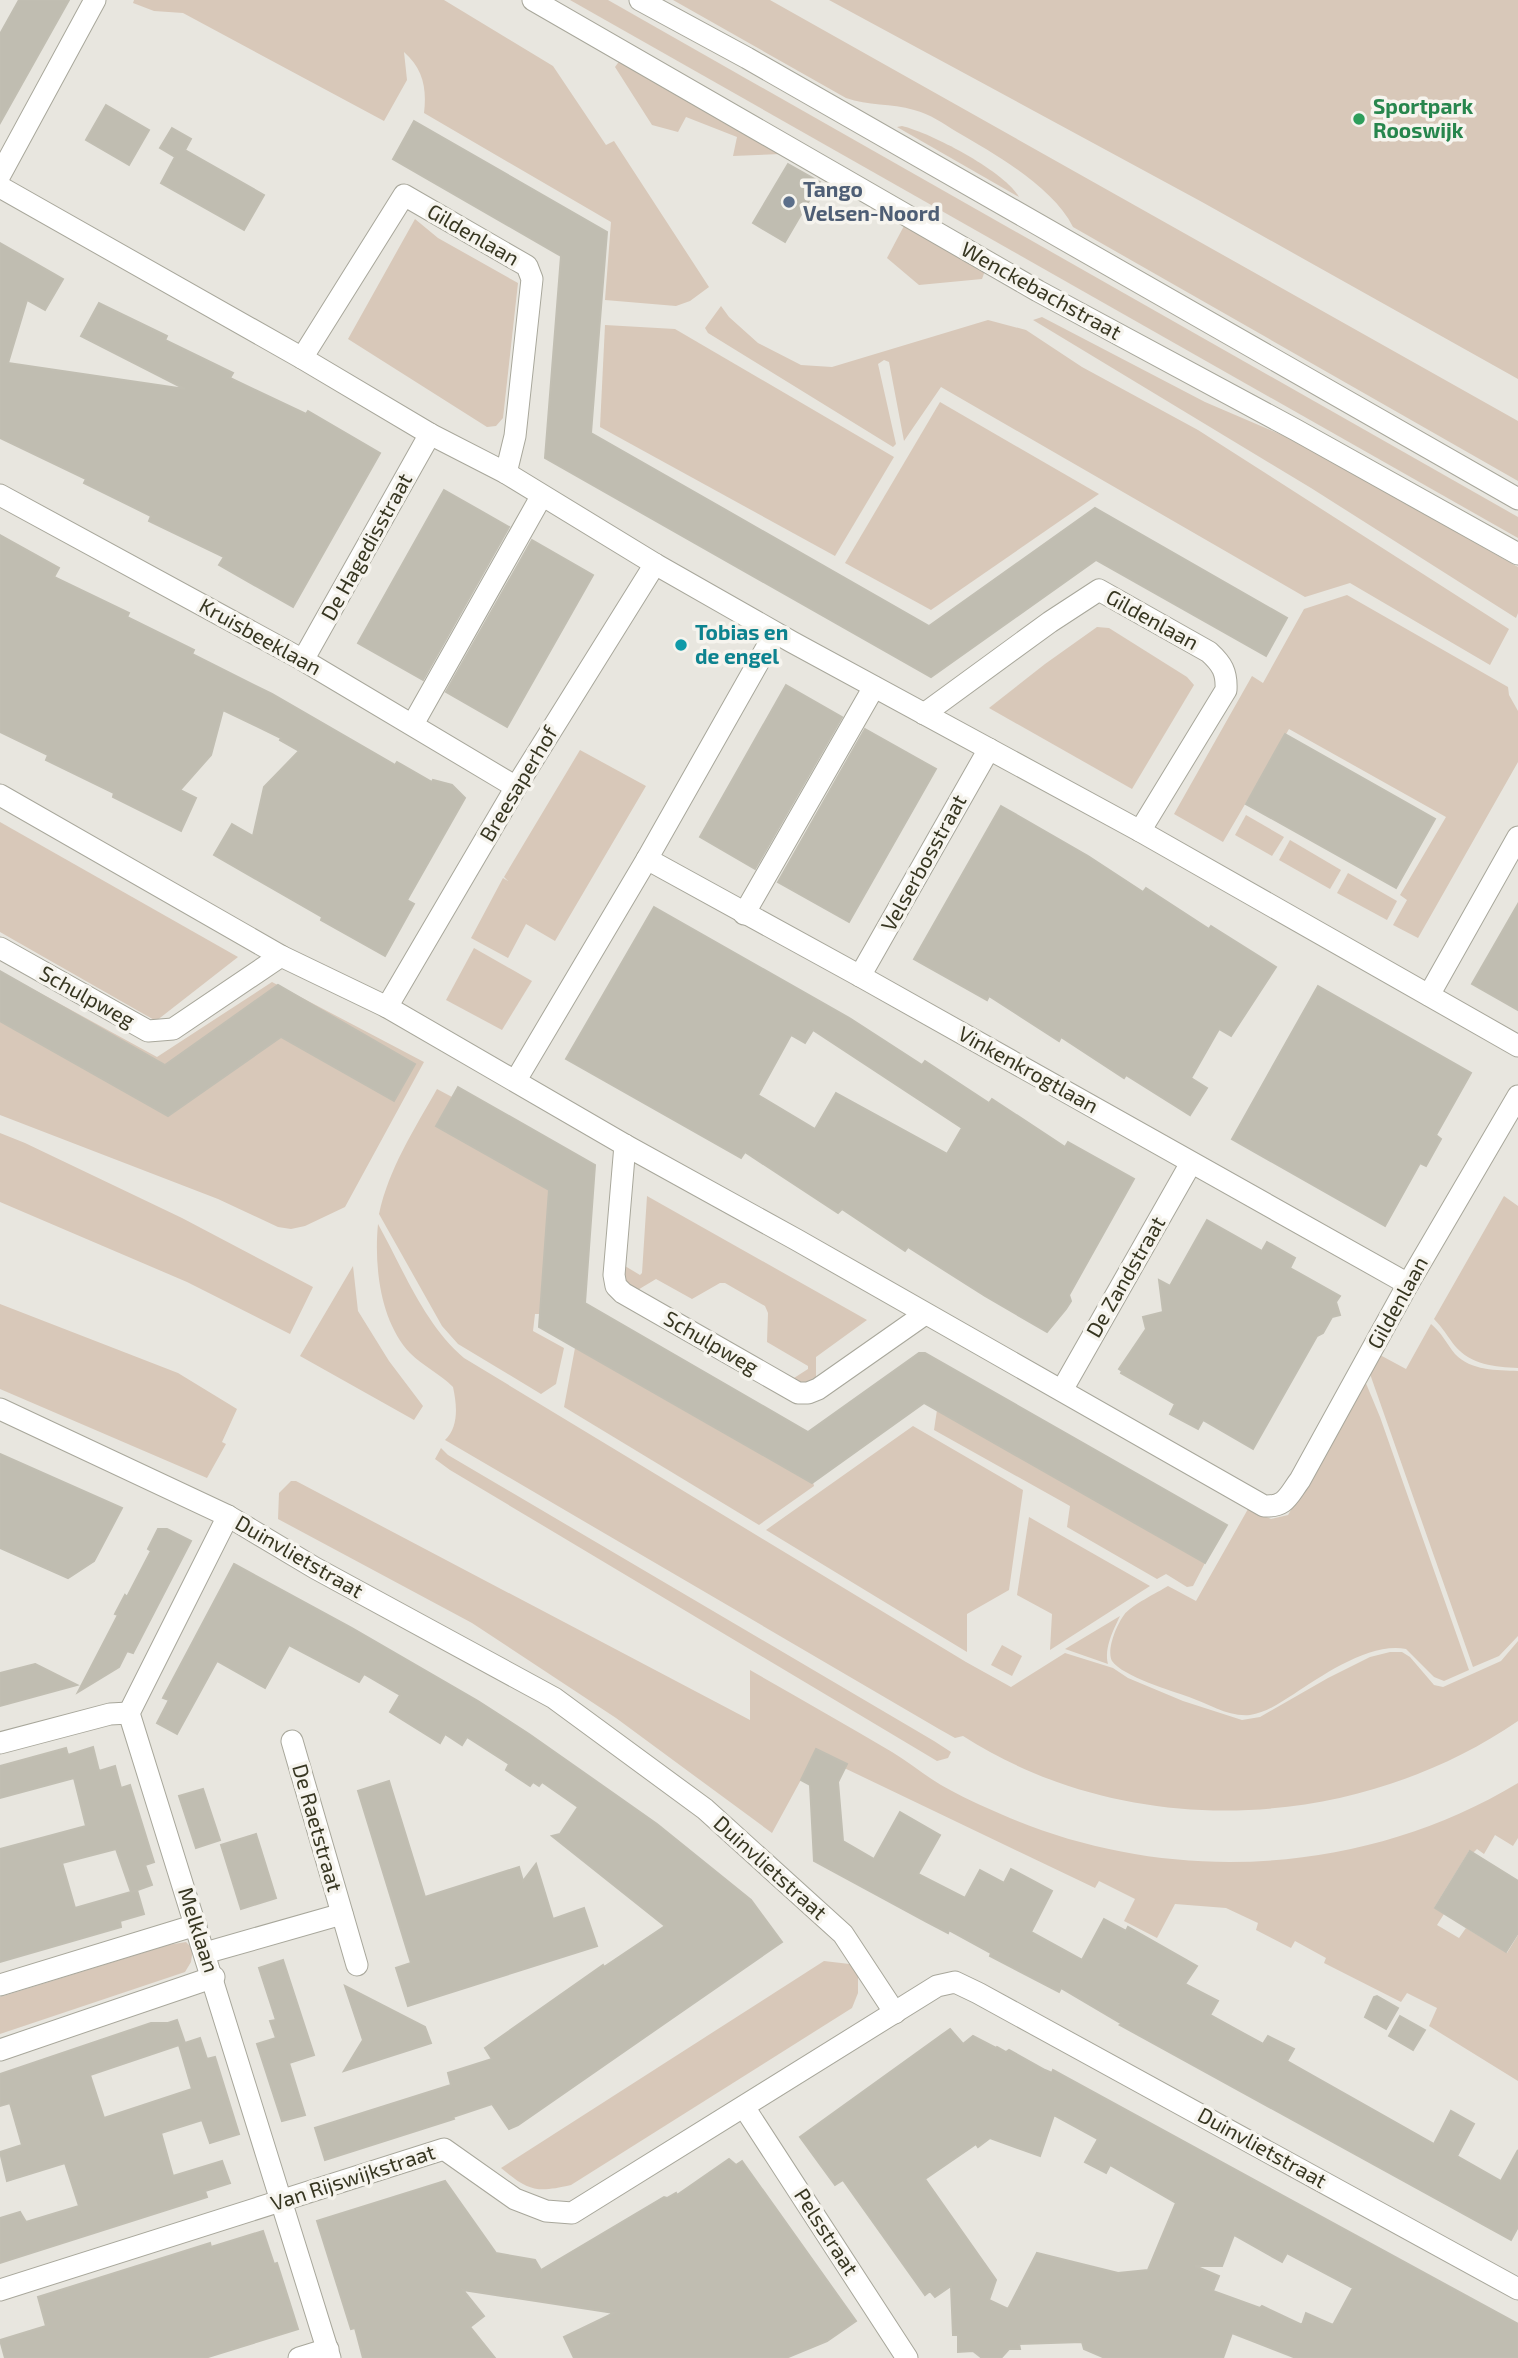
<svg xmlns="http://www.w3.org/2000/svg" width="1518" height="2358" viewBox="0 0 1518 2358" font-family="'Exo 2',sans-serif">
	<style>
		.green { fill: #d8c8b9 }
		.building { fill: #c0bdb1; stroke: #c1beb2; stroke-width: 2; fill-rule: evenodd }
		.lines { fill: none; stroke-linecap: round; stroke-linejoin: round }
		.minor-casing { stroke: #a8a79b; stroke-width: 23 }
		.minor { stroke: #fff; stroke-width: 21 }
		.leisure-dot { fill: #2e9e5b; stroke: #f6f4ee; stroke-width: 2.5 }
		.service-dot { fill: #5c6f8a; stroke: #f6f4ee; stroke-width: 2.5 }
		.culture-dot { fill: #0f9aa8; stroke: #f6f4ee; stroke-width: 2.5 }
		.labels { text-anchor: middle; stroke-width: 7; stroke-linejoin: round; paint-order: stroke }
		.leisure-label { font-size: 21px; font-weight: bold; fill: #27864d; stroke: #f6f4ee; text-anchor: start }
		.service-label { font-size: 21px; font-weight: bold; fill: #4e5e75; stroke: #f6f4ee; text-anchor: start }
		.street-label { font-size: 21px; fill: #373621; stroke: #f6f4ee }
		.culture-label { font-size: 21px; font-weight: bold; fill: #0d838f; stroke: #f6f4ee; text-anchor: start }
	</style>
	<rect width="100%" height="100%" fill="#e8e6df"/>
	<g class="green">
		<path d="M134,0H444L553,66L606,145L614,141L709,287L690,301L676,306L605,300L611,222L424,113C427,88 423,69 404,52L407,80L384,121L183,13L154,11L133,3Z"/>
		<polygon points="570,0 608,0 1518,517 1518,538"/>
		<path d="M673,0H770L1518,421V481L1073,227C1053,187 995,154 957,132C944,124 930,114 914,110C891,103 868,106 846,98Z"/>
		<polygon points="829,0 1518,0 1518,379 1202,202"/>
		<polygon points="620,60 781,154 733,156 737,137 686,117 678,132 652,125 615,67"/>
		<path d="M902,126C931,133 1004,171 1019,197L897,127Z"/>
		<polygon points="415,219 438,238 518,283 503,418 496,426 487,427 348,339"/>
		<polygon points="905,224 986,268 982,279 919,285 887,258"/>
		<polygon points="721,306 729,317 758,343 801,365 832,367 988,320 1026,330 1082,367 1198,430 1509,629 1490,665 1350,583 1305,597 941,387 904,441 889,362 884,360 878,364 896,444 893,447 708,333 705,328"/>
		<polygon points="1042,317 1205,402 1296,441 1518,567 1518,613 1516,618 1311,488 1033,320"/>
		<polygon points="605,325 675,329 894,457 835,556 600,427"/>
		<polygon points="940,402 1099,494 931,610 845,563"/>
		<polygon points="1347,595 1508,687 1509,695 1518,711 1518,762 1418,938 1393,925 1407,900 1400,895 1446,817 1289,729 1223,842 1174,814 1252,676 1263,683 1304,609"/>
		<polygon points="1097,627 1109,628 1187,677 1194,685 1132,789 989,708 1045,664"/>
		<polygon points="580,750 646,786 555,941 526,924 508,958 471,938 503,878 508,881 504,877"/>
		<polygon points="1246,815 1284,837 1272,856 1235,835"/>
		<polygon points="0,822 238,957 156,1021 0,932"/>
		<polygon points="1290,840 1341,870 1330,889 1279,860"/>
		<polygon points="1348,873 1397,901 1387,920 1337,893"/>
		<polygon points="474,948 532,981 502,1030 446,1000"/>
		<polygon points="0,971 157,1057 272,982 424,1062 345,1207 305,1226 291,1229 278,1227 218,1199 0,1115"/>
		<path d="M437,1089L452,1097L436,1126L549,1190L540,1314H535L533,1331L564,1348L556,1384L541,1394L458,1344L442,1326L379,1214C389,1168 414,1130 437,1089Z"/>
		<polygon points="0,1133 25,1143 182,1218 313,1287 290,1334 187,1282 0,1202"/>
		<path d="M647,1196L867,1320L816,1357V1382L798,1383L794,1378L808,1369V1366L767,1342L768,1313L765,1306L725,1283H720L692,1299L656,1279L636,1291C626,1284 623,1278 625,1266L640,1275L642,1273Z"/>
		<path d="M1504,1196L1518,1206V1368C1495,1367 1471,1365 1455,1346C1448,1337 1443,1328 1434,1319Z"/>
		<path d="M378,1224C403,1269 424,1324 464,1358L966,1662L1011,1687L1065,1653L1113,1668L1128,1678L1183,1701L1242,1720L1260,1717L1328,1678L1370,1657L1390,1652H1402L1410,1657L1434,1685L1443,1687L1501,1661L1518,1641V1721C1356,1832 1130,1843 963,1736L955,1738L939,1729L445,1440C459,1427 457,1405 453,1387C440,1374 423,1366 410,1353C380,1321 374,1266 378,1224Z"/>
		<polygon points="353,1266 358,1311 389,1361 423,1406 414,1420 300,1356"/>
		<polygon points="0,1304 178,1373 237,1409 222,1442 226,1444 207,1478 0,1389"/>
		<path d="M1431,1324C1441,1332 1447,1344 1455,1354C1471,1371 1497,1370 1518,1371V1636L1499,1656L1473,1667L1370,1374L1380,1355L1406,1369Z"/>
		<polygon points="575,1348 813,1482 814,1486 759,1525 564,1407"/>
		<path d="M1365,1381L1380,1417L1469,1670L1444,1681L1434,1677L1406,1649C1370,1642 1323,1675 1294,1694C1281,1702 1266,1713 1250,1715C1228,1717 1209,1704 1189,1697C1172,1691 1122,1676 1112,1661C1106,1650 1117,1624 1124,1615C1131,1605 1157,1593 1168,1586L1196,1601L1248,1509L1271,1519L1288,1515Z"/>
		<polygon points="937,1410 1205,1563 1193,1586 1187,1587 1166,1574 1157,1579 1067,1527 1070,1506 934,1430"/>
		<polygon points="913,1426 1023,1490 1009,1590 967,1614 967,1652 766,1530"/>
		<polygon points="441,1448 448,1455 934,1741 951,1752 948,1758 937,1761 450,1470 435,1459"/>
		<path d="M291,1481H296L750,1720V1670C797,1697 845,1724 892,1752C909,1762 924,1775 941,1785C960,1796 982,1806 1003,1815C1168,1887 1364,1876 1518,1783V1838L1513,1846L1495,1835L1484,1854L1477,1849L1473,1853L1469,1851L1434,1908L1444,1914L1437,1925L1459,1938L1466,1928L1507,1953L1518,1935V2081L1429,2026L1437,2008L1407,1993L1401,2002L1324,1963L1326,1958L1295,1941L1291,1948L1256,1930L1258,1923L1226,1908L1175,1904L1157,1938L1124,1921L1135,1899L1099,1881L1095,1888L815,1754L772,1833L616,1718L472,1623L278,1519L279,1493Z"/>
		<polygon points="1029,1517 1150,1586 1050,1650 1052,1614 1017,1595"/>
		<path d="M1120,1616C1113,1631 1104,1648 1108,1664L1065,1649Z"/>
		<polygon points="1002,1645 1022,1656 1012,1676 991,1665"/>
		<polygon points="186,1942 193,1949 191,1962 185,1972 0,2034 0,1997 168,1945"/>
		<path d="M824,1961L858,1965V1993L852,2008L571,2185C536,2193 529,2191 501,2168Z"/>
	</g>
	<g class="building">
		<polygon points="19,0 69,0 0,123 0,34"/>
		<polygon points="106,105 149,130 129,165 86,140"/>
		<polygon points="414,121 607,232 591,433 929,626 1095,508 1287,618 1266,656 1096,560 931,677 545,458 561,256 393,159"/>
		<polygon points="172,128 191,139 185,150 264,195 244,230 161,183 175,157 160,148"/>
		<polygon points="788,164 820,182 785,242 753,223"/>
		<polygon points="0,243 63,279 45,310 27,300 8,363 185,389 81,336 99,303 167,336 165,340 233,373 230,378 306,414 308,411 380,453 293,607 219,565 224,557 149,521 151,516 84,483 86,479 0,438"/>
		<polygon points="444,490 509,527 423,680 358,643"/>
		<polygon points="0,535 59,568 54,577 129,613 127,617 194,650 192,654 272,694 395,765 397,762 432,782 433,780 452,785 465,798 407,900 414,904 385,956 321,920 322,917 214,855 232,824 253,836 264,787 299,751 280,740 281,738 223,710 211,755 180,790 196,798 181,831 113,797 114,793 46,760 48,755 0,732"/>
		<polygon points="532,540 593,575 507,727 446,692"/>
		<polygon points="786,685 842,717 755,869 700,837"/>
		<polygon points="865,729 936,769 849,922 778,882"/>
		<polygon points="1285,734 1435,819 1396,888 1246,804"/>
		<polygon points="1001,806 1088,856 1143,892 1146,888 1209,929 1211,926 1276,967 1231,1036 1219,1029 1191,1078 1207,1088 1190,1115 1126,1075 1124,1078 1061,1037 1059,1041 989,996 987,1000 914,959"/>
		<polygon points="1518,904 1518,1010 1472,984"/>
		<path d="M654,907L851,1019L922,1065L925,1061L989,1103L992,1099L1065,1147L1068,1142L1134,1179L1069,1295L1071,1301L1066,1309L1047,1332L985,1296L908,1247L905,1251L842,1209L838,1213L745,1152L741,1158L566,1059ZM813,1030L962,1128L947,1154L836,1093L815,1129L758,1095L791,1035L805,1043Z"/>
		<polygon points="0,971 165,1065 278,985 415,1064 394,1101 281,1037 168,1116 0,1021"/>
		<polygon points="1318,986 1471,1073 1436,1135 1441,1139 1426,1166 1420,1163 1385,1226 1232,1139"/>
		<polygon points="458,1087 595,1165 585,1303 808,1432 919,1353 925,1353 1227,1525 1205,1563 924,1403 812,1483 539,1327 549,1190 436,1126"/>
		<polygon points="1207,1220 1262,1251 1267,1242 1295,1258 1290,1268 1340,1296 1336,1302 1340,1315 1332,1317 1323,1333 1317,1336 1253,1449 1203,1420 1198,1429 1170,1414 1175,1404 1121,1373 1122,1371 1119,1369 1146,1329 1143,1317 1163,1312 1159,1280 1170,1286"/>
		<polygon points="0,1454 122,1508 94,1561 68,1578 0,1548"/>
		<polygon points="158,1529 167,1529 191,1541 133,1653 127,1651 119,1667 78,1692 118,1615 115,1614 125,1595 127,1597 151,1551 148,1549"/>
		<polygon points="234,1564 352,1628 478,1701 529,1734 657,1824 751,1900 782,1942 518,2125 509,2129 492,2104 453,2117 454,2119 325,2160 315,2128 451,2085 448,2073 492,2059 485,2048 603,1965 604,1967 665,1926 552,1836 560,1834 578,1807 542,1782 539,1786 533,1782 530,1786 506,1770 509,1764 467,1737 462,1745 445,1734 440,1743 390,1712 400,1695 364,1674 359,1682 289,1645 265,1688 217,1661 177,1734 157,1723 169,1700 163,1698"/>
		<polygon points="35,1664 77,1685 0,1706 0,1673"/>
		<path d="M93,1747L99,1771L115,1766L121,1788L130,1785L154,1862L145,1865L152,1885L132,1892L137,1890L144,1914L120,1921L121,1927L0,1962V1849L86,1826L74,1778L0,1798V1766L66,1748L68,1755ZM116,1849L131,1892L75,1908L62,1863Z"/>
		<polygon points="816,1749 847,1764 838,1782 843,1841 874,1859 900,1812 940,1835 918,1874 965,1898 980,1870 1004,1883 1011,1869 1052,1891 1031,1932 1082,1960 1104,1919 1126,1931 1128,1927 1197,1966 1185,1984 1218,2001 1210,2015 1263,2044 1268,2036 1294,2049 1287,2061 1434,2144 1451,2111 1474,2124 1457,2156 1501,2181 1518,2150 1518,2227 1511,2240 1120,2025 1122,2024 1061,1988 1059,1992 990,1956 991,1953 949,1930 948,1933 927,1922 814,1861 810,1785 801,1780"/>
		<polygon points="389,1781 425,1897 519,1867 523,1881 536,1864 553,1919 584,1908 597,1946 408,2006 396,1968 411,1963 358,1791"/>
		<polygon points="203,1789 220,1840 196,1848 179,1796"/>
		<polygon points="256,1834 276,1898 241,1909 221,1845"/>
		<polygon points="1470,1851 1518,1881 1518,1933 1506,1952 1435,1908"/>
		<polygon points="283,1960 314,2055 289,2063 305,2115 282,2121 257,2044 276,2038 270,2021 276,2020 259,1968"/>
		<polygon points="345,1986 425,2027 431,2043 344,2071 363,2040"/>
		<polygon points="1377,1996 1398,2008 1386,2029 1365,2017 1374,1997"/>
		<polygon points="1400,2016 1425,2030 1413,2050 1389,2036"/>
		<path d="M177,2020L185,2043L200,2038L207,2059L215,2057L239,2134L210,2143L202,2120L161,2133L173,2176L222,2161L230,2183L205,2191L207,2197L0,2263V2218L20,2212L26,2222L79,2206L65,2163L7,2181L0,2152L22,2145L10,2103L0,2106V2074L151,2023H168ZM179,2045L192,2089L104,2118L90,2075Z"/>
		<path d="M950,2029L963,2044L973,2036L996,2048L997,2047L1006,2052L1009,2050L1045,2070L1052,2073L1053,2070L1518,2324V2358H1296L1232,2333L1223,2358H1105L1084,2349L1082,2342L1019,2344L1020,2349H1009L1001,2358H982L973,2351L958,2352V2335H953L951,2286L935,2297L930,2291L925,2295L843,2180L835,2185L800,2137ZM1054,2115L1098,2139L1085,2162L1106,2173L1110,2165L1176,2203L1148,2270L1118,2273L1037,2253L1008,2309L989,2300L996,2280L925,2179L976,2144L978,2147L990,2138L1040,2156ZM1234,2235L1282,2262L1287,2253L1353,2288L1333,2325L1306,2313L1302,2325L1262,2306L1260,2308L1213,2291L1219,2276L1195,2266H1222Z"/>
		<polygon points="729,2159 736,2165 742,2161 856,2321 827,2341 786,2358 574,2358 564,2337 614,2313 463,2290 484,2316 470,2327 495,2358 363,2358 355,2328 351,2329 317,2221 445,2181 496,2253 535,2260 541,2270 664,2197 667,2198 676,2193 677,2195"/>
		<polygon points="263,2231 274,2264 277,2263 298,2329 205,2358 5,2358 0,2340 46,2326 38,2297 210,2243 211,2247"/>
	</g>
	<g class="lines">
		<g class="minor-casing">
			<g id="minor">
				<polyline points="533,0 1038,291 1296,430 1518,554"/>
				<polyline points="640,0 747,58 1518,499"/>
				<polyline points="0,175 95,0"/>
				<polyline points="0,187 302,358 430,434 506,473 655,564 792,642 1140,831 1518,1046"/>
				<polyline points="302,358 404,195 527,266 532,279 515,436 506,473"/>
				<polyline points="0,495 303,660 516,787"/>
				<polyline points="303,660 430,434"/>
				<path d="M924,714L1050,622L1099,590L1209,652C1222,664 1227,672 1226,690L1140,831"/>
				<polyline points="413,724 541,497"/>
				<path d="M0,795L281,956L387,1007L625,1145L797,1240L1264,1506C1286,1507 1288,1496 1300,1480L1408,1284L1518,1096"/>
				<polyline points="647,859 860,976 1408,1284"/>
				<polyline points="744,914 874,687"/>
				<polyline points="0,948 148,1031 173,1029 281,956"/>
				<polyline points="860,976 989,749"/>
				<polyline points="1429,995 1518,837"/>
				<polyline points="387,1007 516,787 655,564"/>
				<polyline points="516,1080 647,859 775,633"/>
				<polyline points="625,1145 614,1275 616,1286 623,1293 798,1393 808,1393 818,1389 925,1314"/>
				<polyline points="1062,1390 1191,1163"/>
				<polyline points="0,1409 228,1516 315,1568 554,1698 705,1809 843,1934 895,2013"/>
				<polyline points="228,1516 129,1713 330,2358"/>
				<polyline points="292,1741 357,1965"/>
				<polyline points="0,1743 110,1714 129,1713"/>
				<polyline points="205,1953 342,1914"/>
				<polyline points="0,1985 196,1925"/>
				<polyline points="0,2050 214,1977"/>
				<polyline points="744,2107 907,2358"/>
				<polyline points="0,2290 444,2149 515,2199 546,2211 572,2213 937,1986 955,1982 978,1993 1518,2289"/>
				<polyline points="299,2358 328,2349"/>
			</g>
		</g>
		<use href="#minor" class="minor"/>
	</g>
	<circle class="leisure-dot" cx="1359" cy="119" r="7"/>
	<circle class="service-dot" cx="789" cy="202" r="7"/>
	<circle class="culture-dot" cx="681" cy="645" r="7"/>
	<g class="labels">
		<g class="leisure-label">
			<text x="1373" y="114">Sportpark<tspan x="1373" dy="24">Rooswijk</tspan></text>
		</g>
		<g class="service-label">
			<text x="803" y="197">Tango<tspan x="803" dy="24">Velsen-Noord</tspan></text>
		</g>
		<g class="street-label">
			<text transform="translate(473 235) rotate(30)" y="7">Gildenlaan</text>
			<text transform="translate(1041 291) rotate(29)" y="7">Wenckebachstraat</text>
			<text transform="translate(367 547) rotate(-61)" y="7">De Hagedisstraat</text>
			<text transform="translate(1152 620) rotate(29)" y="7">Gildenlaan</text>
			<text transform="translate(260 637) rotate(29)" y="7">Kruisbeeklaan</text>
			<text transform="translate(519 784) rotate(-59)" y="7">Breesaperhof</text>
			<text transform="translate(924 863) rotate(-61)" y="7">Velserbosstraat</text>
			<text transform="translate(87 997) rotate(29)" y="7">Schulpweg</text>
			<text transform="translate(1028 1070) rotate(29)" y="7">Vinkenkrogtlaan</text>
			<text transform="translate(1126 1277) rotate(-60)" y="7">De Zandstraat</text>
			<text transform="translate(1398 1303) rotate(-61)" y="7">Gildenlaan</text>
			<text transform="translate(711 1343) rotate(30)" y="7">Schulpweg</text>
			<text transform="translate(299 1557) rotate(30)" y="7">Duinvlietstraat</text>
			<text transform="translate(317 1828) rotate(74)" y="7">De Raetstraat</text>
			<text transform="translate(770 1868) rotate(42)" y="7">Duinvlietstraat</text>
			<text transform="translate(198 1930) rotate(72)" y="7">Melklaan</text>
			<text transform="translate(1262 2148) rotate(29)" y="7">Duinvlietstraat</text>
			<text transform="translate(353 2178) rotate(-18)" y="7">Van Rijswijkstraat</text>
			<text transform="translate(826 2232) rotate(57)" y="7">Pelsstraat</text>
		</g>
		<g class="culture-label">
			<text x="695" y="640">Tobias en<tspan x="695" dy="24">de engel</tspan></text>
		</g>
	</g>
</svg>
